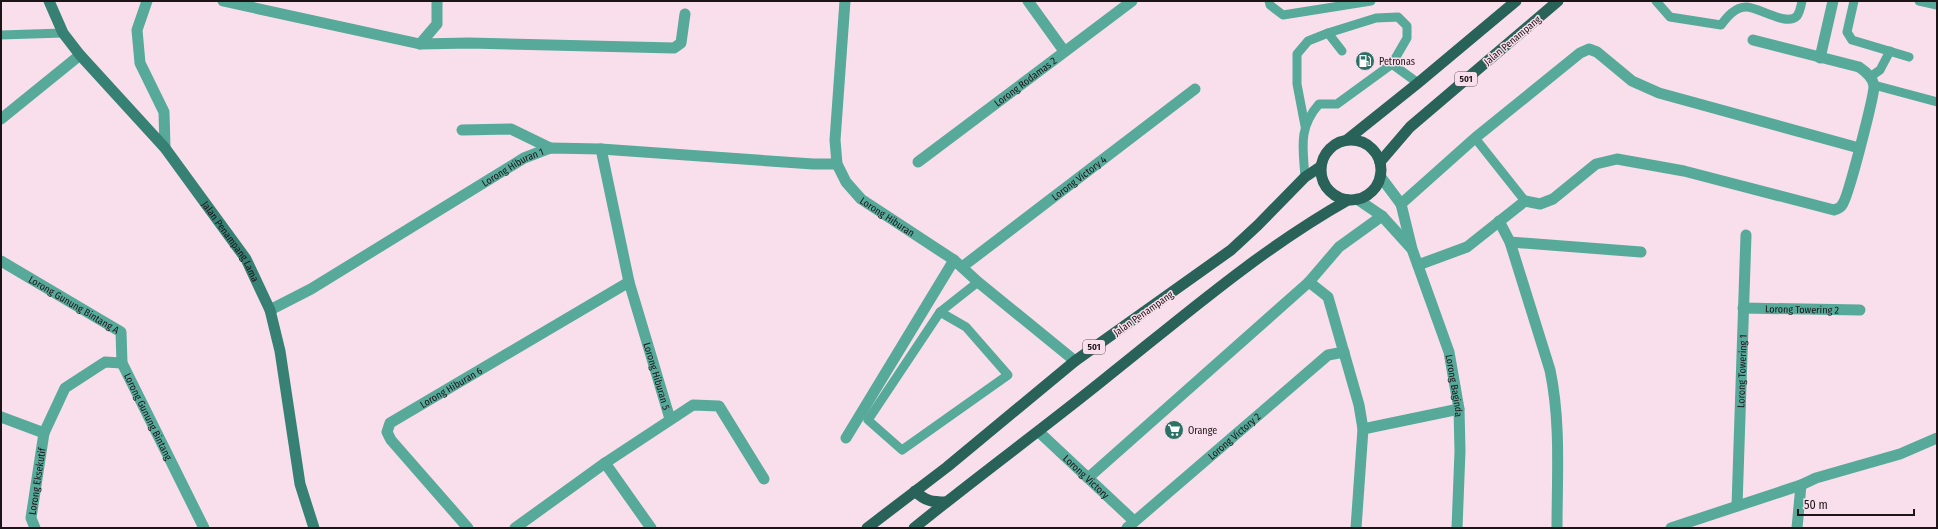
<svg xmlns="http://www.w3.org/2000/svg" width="1938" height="529" viewBox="0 0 1938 529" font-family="'Fira Sans Condensed',sans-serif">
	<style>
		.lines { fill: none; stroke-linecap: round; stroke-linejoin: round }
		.service { stroke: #57a99a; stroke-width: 9 }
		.minor { stroke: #57a99a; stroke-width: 11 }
		.tertiary { stroke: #57a99a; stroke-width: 11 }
		.secondary { stroke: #378074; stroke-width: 11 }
		.primary { stroke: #286259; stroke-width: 11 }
		.labels { text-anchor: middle; stroke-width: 3; stroke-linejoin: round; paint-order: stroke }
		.shield { fill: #f9dfeb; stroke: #5f5157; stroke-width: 1 }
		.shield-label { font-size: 9px; font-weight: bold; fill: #1d1418 }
		.street-label { font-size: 10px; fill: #1d1418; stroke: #f9dfeb }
		.poi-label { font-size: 10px; fill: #1d1418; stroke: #f9dfeb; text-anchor: start }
	</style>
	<rect width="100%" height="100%" fill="#f9dfeb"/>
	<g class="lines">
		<g class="service">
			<polyline points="1269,1 1270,5 1283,15 1371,1"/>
			<path d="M1656,1L1670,17L1721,25C1727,17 1735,7 1746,7C1759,7 1787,27 1797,16C1800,12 1801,6 1802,1"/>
			<polyline points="1854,1 1847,32 1852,40 1909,57"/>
			<polyline points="1919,1 1937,5"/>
			<polyline points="1328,33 1342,51"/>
			<polyline points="1,35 63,33"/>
			<polyline points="1870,77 1880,70 1890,51"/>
			<polyline points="1874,85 1937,102"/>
			<polyline points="1305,126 1297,84 1297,54 1308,41 1328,33 1376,18 1398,17 1407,26 1407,38 1392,64"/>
			<polyline points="1475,138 1525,201"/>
			<path d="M1305,177C1303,148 1298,128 1319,104H1337L1392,64L1418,83"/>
			<polygon points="940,312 966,327 1008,375 902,450 868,420"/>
			<polyline points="940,312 978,282"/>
		</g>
		<g class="minor">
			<polyline points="147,1 137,30 140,63 164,112 165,148"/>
			<polyline points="223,1 420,44 469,43 674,48 681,43 685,14"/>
			<path id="s1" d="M845,1L835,140L837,164L846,182L861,199L954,260L978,282L1075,361"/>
			<polyline points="1028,1 1064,51"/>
			<polyline points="420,44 437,24 437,1"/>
			<polyline points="1820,58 1833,1"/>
			<polyline points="462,130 511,129 550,148"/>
			<path id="s2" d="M601,149L629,282L670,419"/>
			<path id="s3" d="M918,162L1132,1"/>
			<polyline points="1401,204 1475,138 1580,53 1589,49 1597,52 1632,81 1659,93 1859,148"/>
			<path d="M1499,221L1510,242L1550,370C1561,422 1557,476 1557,528"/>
			<polyline points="1510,242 1641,252"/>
			<path id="s4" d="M1,261L121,332L122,363L204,528"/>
			<path d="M1418,265L1467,247L1525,201L1540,204L1553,199L1596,164L1617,159L1684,171L1834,210C1837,209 1841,207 1842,205C1848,199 1874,96 1874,86C1873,77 1865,71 1859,67L1753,40"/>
			<path id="s5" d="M962,267L1195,89"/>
			<polyline points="1309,282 1328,297 1359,405 1363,429 1356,528"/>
			<path id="s6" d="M1743,308L1860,310"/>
			<path id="s7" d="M270,310L311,289L524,158L550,148L601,149L813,164H837"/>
			<polyline points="1,417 44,433"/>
			<polyline points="1363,429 1459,409"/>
			<path id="s8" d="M1039,432L1134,521"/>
			<polyline points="846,438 954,260"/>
			<polyline points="605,463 651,528"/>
			<polyline points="1088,478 1309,282 1339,247 1382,216"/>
			<path id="s9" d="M1737,506L1746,235"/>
			<path id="s10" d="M35,528L31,518L44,433L65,388L105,362L122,363"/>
			<path id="s11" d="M468,528L391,440L387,432L390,423L629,282"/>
			<polyline points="515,528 605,463 693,405 719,406 764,479"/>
			<path id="s12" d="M1127,528L1328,355L1344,352"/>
			<polyline points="1797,528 1801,485"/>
		</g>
		<g class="tertiary">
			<polyline points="1,119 80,55"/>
			<path id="s13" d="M1380,176L1401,204L1412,249L1449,352L1459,409L1460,451L1457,528"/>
			<polyline points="1357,199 1382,216 1411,248"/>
			<polyline points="1671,528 1801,485 1816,478 1900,454 1937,438"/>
		</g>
		<path class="secondary" id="s14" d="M49,1L63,33L80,55L165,148L246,259L270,310L280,351L300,484L314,528"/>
		<g class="primary">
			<polyline points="1348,139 1418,83 1516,1"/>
			<circle cx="1351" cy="170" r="30"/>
			<polyline points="1380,162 1410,127 1558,1"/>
			<path d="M915,491C925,501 932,502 946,502"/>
			<polyline points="867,528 947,467 1075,361 1231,250 1258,225 1305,177 1320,167"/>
			<path d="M914,528C978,476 1044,428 1107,377C1185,315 1261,249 1348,200"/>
		</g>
	</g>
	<defs>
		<g id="fuel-disc" transform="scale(1)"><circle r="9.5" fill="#2b7166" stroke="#f9dfeb"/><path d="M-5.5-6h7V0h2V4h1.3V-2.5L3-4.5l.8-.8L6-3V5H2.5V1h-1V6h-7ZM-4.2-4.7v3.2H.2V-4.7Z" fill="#fff"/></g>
		<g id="supermarket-disc" transform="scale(1)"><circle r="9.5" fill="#2b7166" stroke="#f9dfeb"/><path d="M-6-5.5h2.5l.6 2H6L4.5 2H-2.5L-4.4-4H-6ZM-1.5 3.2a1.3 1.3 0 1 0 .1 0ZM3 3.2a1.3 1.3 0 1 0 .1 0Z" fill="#fff"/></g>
	</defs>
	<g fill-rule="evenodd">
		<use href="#fuel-disc" x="1365" y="61"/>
		<use href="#supermarket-disc" x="1174" y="430"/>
	</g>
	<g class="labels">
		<g class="shield">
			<rect x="1455" y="72" width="22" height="14" rx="3"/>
			<rect x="1083" y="340" width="22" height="14" rx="3"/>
		</g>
		<g class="shield-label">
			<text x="1466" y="82">501</text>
			<text x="1094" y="350">501</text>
		</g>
		<g class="street-label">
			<text transform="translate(1512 40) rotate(-40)" y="4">Jalan Penampang</text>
			<text dy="4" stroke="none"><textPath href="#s3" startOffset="134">Lorong Rodamas 2</textPath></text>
			<text dy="4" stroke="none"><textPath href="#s7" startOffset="282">Lorong Hiburan 1</textPath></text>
			<text dy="4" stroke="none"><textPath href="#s5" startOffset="147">Lorong Victory 4</textPath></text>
			<text dy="4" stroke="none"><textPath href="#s1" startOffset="238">Lorong Hiburan</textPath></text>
			<text dy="4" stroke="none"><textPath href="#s14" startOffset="303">Jalan Penampang Lama</textPath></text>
			<text dy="4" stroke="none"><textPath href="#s4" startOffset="85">Lorong Gunung Bintang A</textPath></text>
			<text dy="4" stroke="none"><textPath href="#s6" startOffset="59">Lorong Towering 2</textPath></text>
			<text transform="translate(1143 313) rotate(-35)" y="4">Jalan Penampang</text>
			<text dy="4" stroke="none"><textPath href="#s9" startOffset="135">Lorong Towering 1</textPath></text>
			<text dy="4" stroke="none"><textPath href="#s2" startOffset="234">Lorong Hiburan 5</textPath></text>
			<text dy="4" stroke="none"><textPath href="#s13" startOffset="225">Lorong Baginda</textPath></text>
			<text dy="4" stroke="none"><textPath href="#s11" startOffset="206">Lorong Hiburan 6</textPath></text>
			<text dy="4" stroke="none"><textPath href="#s4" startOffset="230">Lorong Gunung Bintang</textPath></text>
			<text dy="4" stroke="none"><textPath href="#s12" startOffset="141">Lorong Victory 2</textPath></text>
			<text dy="4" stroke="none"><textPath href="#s8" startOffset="65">Lorong Victory</textPath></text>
			<text dy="4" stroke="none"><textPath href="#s10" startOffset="48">Lorong Eksekutif</textPath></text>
		</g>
		<g class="poi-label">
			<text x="1379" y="65">Petronas</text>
			<text x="1188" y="434">Orange</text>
		</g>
	</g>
	<rect width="1938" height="529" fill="none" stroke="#1d1418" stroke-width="4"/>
	<path d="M1798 509v6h116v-6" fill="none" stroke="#1d1418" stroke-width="2"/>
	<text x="1804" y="509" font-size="12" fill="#1d1418" stroke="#f9dfeb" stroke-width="3" paint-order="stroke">50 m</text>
</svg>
